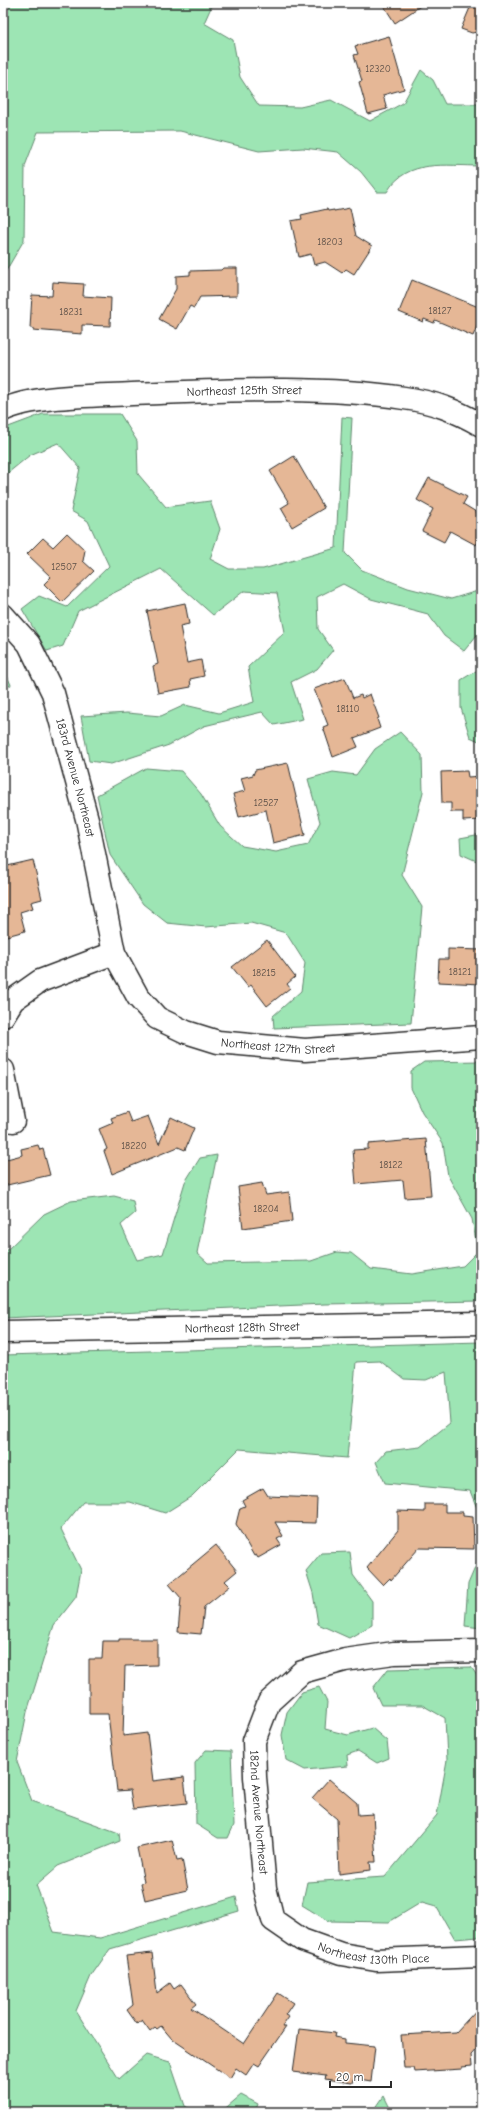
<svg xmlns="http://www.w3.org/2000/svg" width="484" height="2115" viewBox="0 0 484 2115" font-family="'Comic Neue',sans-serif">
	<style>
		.green { fill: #9de5b4; stroke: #648870 }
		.building { fill: #e5b796; stroke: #2b2b2b }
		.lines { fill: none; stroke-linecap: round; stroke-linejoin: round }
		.minor-casing { stroke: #2b2b2b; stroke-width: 25 }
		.minor { stroke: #fff; stroke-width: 22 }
		.labels { text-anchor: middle; stroke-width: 3.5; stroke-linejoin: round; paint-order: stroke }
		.number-label { font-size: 10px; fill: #5a4e46 }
		.street-label { font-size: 12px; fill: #2b2b2b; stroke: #fff }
	</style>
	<rect width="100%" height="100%" fill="#fff"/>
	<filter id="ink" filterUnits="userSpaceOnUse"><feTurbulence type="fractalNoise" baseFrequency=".025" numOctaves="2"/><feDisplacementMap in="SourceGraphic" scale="8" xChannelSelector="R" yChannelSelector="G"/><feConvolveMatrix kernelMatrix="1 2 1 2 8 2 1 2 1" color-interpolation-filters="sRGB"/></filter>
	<g filter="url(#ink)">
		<g class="green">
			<path d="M3,3H213L204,23L233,40L240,77L259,106L300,107L331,100L370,121L403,103L421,70L433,80L445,104H481V166C446,166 407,158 387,192H377L361,172L338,152L303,148L259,151L180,131L38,132L25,166L24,240L3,276Z"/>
			<polygon points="43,414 120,414 137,441 138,474 166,507 210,501 220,529 210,559 229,569 263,569 336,548 342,417 352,418 345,553 362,570 408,588 451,599 481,590 481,630 464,651 444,636 428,614 371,599 343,584 317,597 318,629 333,650 317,669 291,682 303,719 274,725 262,712 204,726 169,745 111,764 89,761 81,716 127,713 161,716 185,705 219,713 254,702 248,667 285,632 277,593 244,591 213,615 161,569 78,611 63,646 47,651 22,609 39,596 67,607 109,566 88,521 71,511 80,468 58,443 30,455 3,477 3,429"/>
			<polygon points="3,666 11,685 3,689"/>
			<polygon points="481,668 481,742 470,737 461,708 461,680"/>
			<polygon points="400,732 422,755 423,792 402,875 422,907 411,1023 274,1028 273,1016 301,991 305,963 286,933 251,923 206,927 167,923 143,904 110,855 97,795 146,768 181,771 201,794 220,826 242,846 276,852 308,845 320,822 308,779 333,772 356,775 375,749"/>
			<polygon points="481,834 481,863 461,854 460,838"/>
			<polygon points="481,1061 481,1301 325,1304 3,1318 3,1250 7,1250 44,1214 71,1201 114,1196 133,1201 135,1213 121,1225 137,1260 163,1254 185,1182 200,1158 217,1155 197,1253 208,1263 311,1261 337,1252 351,1253 371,1269 412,1274 463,1266 478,1251 472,1219 448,1176 443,1143 422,1112 411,1088 411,1071 424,1062"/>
			<polygon points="481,1342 481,1628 465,1626 468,1584 477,1563 479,1513 470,1491 385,1483 376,1462 386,1451 420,1447 450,1423 446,1372 426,1380 404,1379 380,1361 356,1362 347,1458 239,1449 192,1496 165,1513 130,1502 83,1502 61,1529 81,1570 76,1597 54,1625 27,1712 17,1762 32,1801 119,1833 120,1841 58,1866 36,1885 54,1932 100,1938 236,1897 239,1911 110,1949 91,1976 76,2011 119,2079 146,2055 170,2062 185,2106 195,2112 3,2112 3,1355"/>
			<polygon points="350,1552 353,1575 372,1601 372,1625 349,1638 318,1624 313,1593 306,1571 321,1553"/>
			<polygon points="471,1667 481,1681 481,1771 479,1789 481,1794 481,1932 478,1937 455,1939 436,1906 422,1902 389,1922 328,1921 302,1905 307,1882 385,1877 437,1815 447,1760 445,1718 422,1705 381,1705 373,1688 388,1669"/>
			<polygon points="319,1687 327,1702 325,1729 348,1735 372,1728 387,1741 389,1758 377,1763 358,1751 347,1755 348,1766 305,1770 286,1760 282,1735 287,1712 302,1692"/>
			<polygon points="206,1750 231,1751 234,1825 228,1838 218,1838 196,1824 195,1763"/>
			<polygon points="241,2095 258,2104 255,2112 221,2112"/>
			<polygon points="384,2096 392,2112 373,2112"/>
		</g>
		<g class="building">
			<polygon points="382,3 425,3 395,23"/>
			<polygon points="472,3 481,3 481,31 472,33 461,29"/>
			<polygon points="389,36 404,89 383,95 387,109 368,114 359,82 362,81 354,55 358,54 355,46"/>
			<polygon points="350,208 356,236 372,246 354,274 346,269 342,273 325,262 314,265 311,254 299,257 291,221 302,219 301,215 327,209 328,211 334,210 334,211"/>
			<polygon points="223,268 237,268 237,296 200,297 194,308 190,306 177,329 159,319 176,289 176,276 190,275 190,271 221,270"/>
			<polygon points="412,280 481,308 481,317 473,336 435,320 434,323 424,319 423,322 399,312"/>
			<polygon points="53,282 84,284 83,296 111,298 110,326 82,325 82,334 33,330 33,328 30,328 32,295 52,296"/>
			<polygon points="294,456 324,508 292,527 281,508 289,503 270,471"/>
			<polygon points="429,478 467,497 463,504 481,515 481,535 476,545 450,531 444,542 422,531 433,509 417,500"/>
			<polygon points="67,533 85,550 83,561 94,571 62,602 44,584 51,577 27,554 43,538 53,547"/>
			<polygon points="185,603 189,624 180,626 187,663 201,660 204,676 190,679 191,687 158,693 153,666 158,664 147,611"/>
			<polygon points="345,678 353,698 361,695 362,698 370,694 379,718 377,719 380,728 354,738 358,747 333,757 323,727 328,725 314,689"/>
			<polygon points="288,763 305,835 273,843 266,810 239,817 233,794 245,791 241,778 253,775 255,770"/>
			<polygon points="467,771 468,777 481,776 481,820 463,821 463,812 451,812 451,803 442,803 441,772"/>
			<polygon points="33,860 42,899 31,902 33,908 20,912 25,931 3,937 3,867"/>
			<polygon points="267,940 295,977 287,984 290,988 267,1006 251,985 248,987 232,967"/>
			<polygon points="448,949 481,950 481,984 438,982 439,959 448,959"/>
			<polygon points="127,1112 131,1122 148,1116 159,1144 171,1117 194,1128 185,1150 178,1147 112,1174 104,1151 107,1149 99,1129 113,1123 111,1118"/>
			<polygon points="426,1139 431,1196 405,1198 403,1180 356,1184 353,1150 368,1149 368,1144"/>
			<polygon points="38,1145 40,1150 43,1149 50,1175 3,1186 3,1160 22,1155 21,1149"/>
			<polygon points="262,1183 266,1195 289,1192 292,1221 243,1228 238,1187"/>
			<polygon points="263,1488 268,1496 317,1498 316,1523 275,1522 283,1536 277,1539 281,1545 258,1558 256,1555 254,1556 236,1524 240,1508 245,1506 242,1500"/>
			<polygon points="425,1504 445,1504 445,1512 463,1512 463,1516 473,1517 474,1549 419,1548 391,1580 390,1578 383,1585 367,1568 398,1530 398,1511 425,1512"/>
			<polygon points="216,1545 237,1571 225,1581 230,1586 204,1607 201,1634 178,1632 181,1598 169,1584"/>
			<polygon points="119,1639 157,1639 157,1665 125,1666 123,1736 147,1733 153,1781 184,1777 187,1803 133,1809 130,1790 117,1791 108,1714 89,1714 89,1659 102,1659 103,1641 119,1641"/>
			<polygon points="329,1779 357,1803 358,1815 373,1814 376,1862 370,1862 371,1870 339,1874 337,1819 312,1798"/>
			<polygon points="172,1840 177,1860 182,1859 188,1890 145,1900 141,1883 144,1882 137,1848"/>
			<polygon points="152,1953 157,1993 170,1983 174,1989 181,1984 196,2004 191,2008 244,2044 278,1993 293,2003 285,2015 289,2017 282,2027 286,2027 259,2066 254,2063 246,2075 236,2068 230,2078 172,2039 161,2026 157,2029 155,2027 150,2031 142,2020 137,2024 127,2010 133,2005 126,1956"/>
			<polygon points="481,2005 481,2044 471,2055 472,2066 462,2067 462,2069 415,2072 414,2068 404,2068 401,2035 456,2032"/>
			<polygon points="299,2029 335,2033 334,2037 345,2039 345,2043 375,2046 371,2082 353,2079 352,2083 325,2079 326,2076 293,2072"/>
		</g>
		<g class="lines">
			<g class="minor-casing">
				<g id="minor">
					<path id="s1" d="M3,410C34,395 96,396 132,394C219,391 318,385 404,398C434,402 455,410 481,425"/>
					<path id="s2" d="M3,615L29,644L53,693L87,819L114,953L138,997L157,1018L186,1032L218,1042L305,1050L481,1037"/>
					<polyline points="3,1016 13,1000 40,981 114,953"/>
					<polyline points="3,1070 13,1121"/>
					<path id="s3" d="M3,1332L481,1323"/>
					<path id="s4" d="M481,1651L394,1653L345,1660L302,1672L269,1702L254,1741L255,1777L265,1888L273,1920L302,1940L341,1954L376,1960L481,1956"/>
				</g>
			</g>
			<use href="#minor" class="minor"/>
		</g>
	</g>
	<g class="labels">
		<g class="number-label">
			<text x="378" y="72">12320</text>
			<text x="330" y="245">18203</text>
			<text x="440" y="314">18127</text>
			<text x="71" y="315">18231</text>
			<text x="64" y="570">12507</text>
			<text x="348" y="712">18110</text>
			<text x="266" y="806">12527</text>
			<text x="460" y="975">18121</text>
			<text x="264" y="976">18215</text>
			<text x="134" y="1149">18220</text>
			<text x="391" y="1168">18122</text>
			<text x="266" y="1212">18204</text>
		</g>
		<g class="street-label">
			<text dy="4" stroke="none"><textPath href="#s1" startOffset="243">Northeast 125th Street</textPath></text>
			<text dy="4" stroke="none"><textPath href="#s2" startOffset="181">183rd Avenue Northeast</textPath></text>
			<text dy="4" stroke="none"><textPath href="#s2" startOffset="565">Northeast 127th Street</textPath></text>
			<text dy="4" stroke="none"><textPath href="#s3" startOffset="239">Northeast 128th Street</textPath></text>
			<text dy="4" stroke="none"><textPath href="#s4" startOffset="339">182nd Avenue Northeast</textPath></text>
			<text dy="4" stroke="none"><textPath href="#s4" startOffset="557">Northeast 130th Place</textPath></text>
		</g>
	</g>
	<rect width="484" height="2115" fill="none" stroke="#fff" stroke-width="16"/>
	<rect x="8" y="8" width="468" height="2099" fill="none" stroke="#2b2b2b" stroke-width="1.5" filter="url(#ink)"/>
	<path d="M330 2081v6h61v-6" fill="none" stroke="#2b2b2b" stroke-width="2"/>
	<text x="336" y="2081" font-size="12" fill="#2b2b2b" stroke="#ffffff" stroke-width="3" paint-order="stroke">20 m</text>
</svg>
